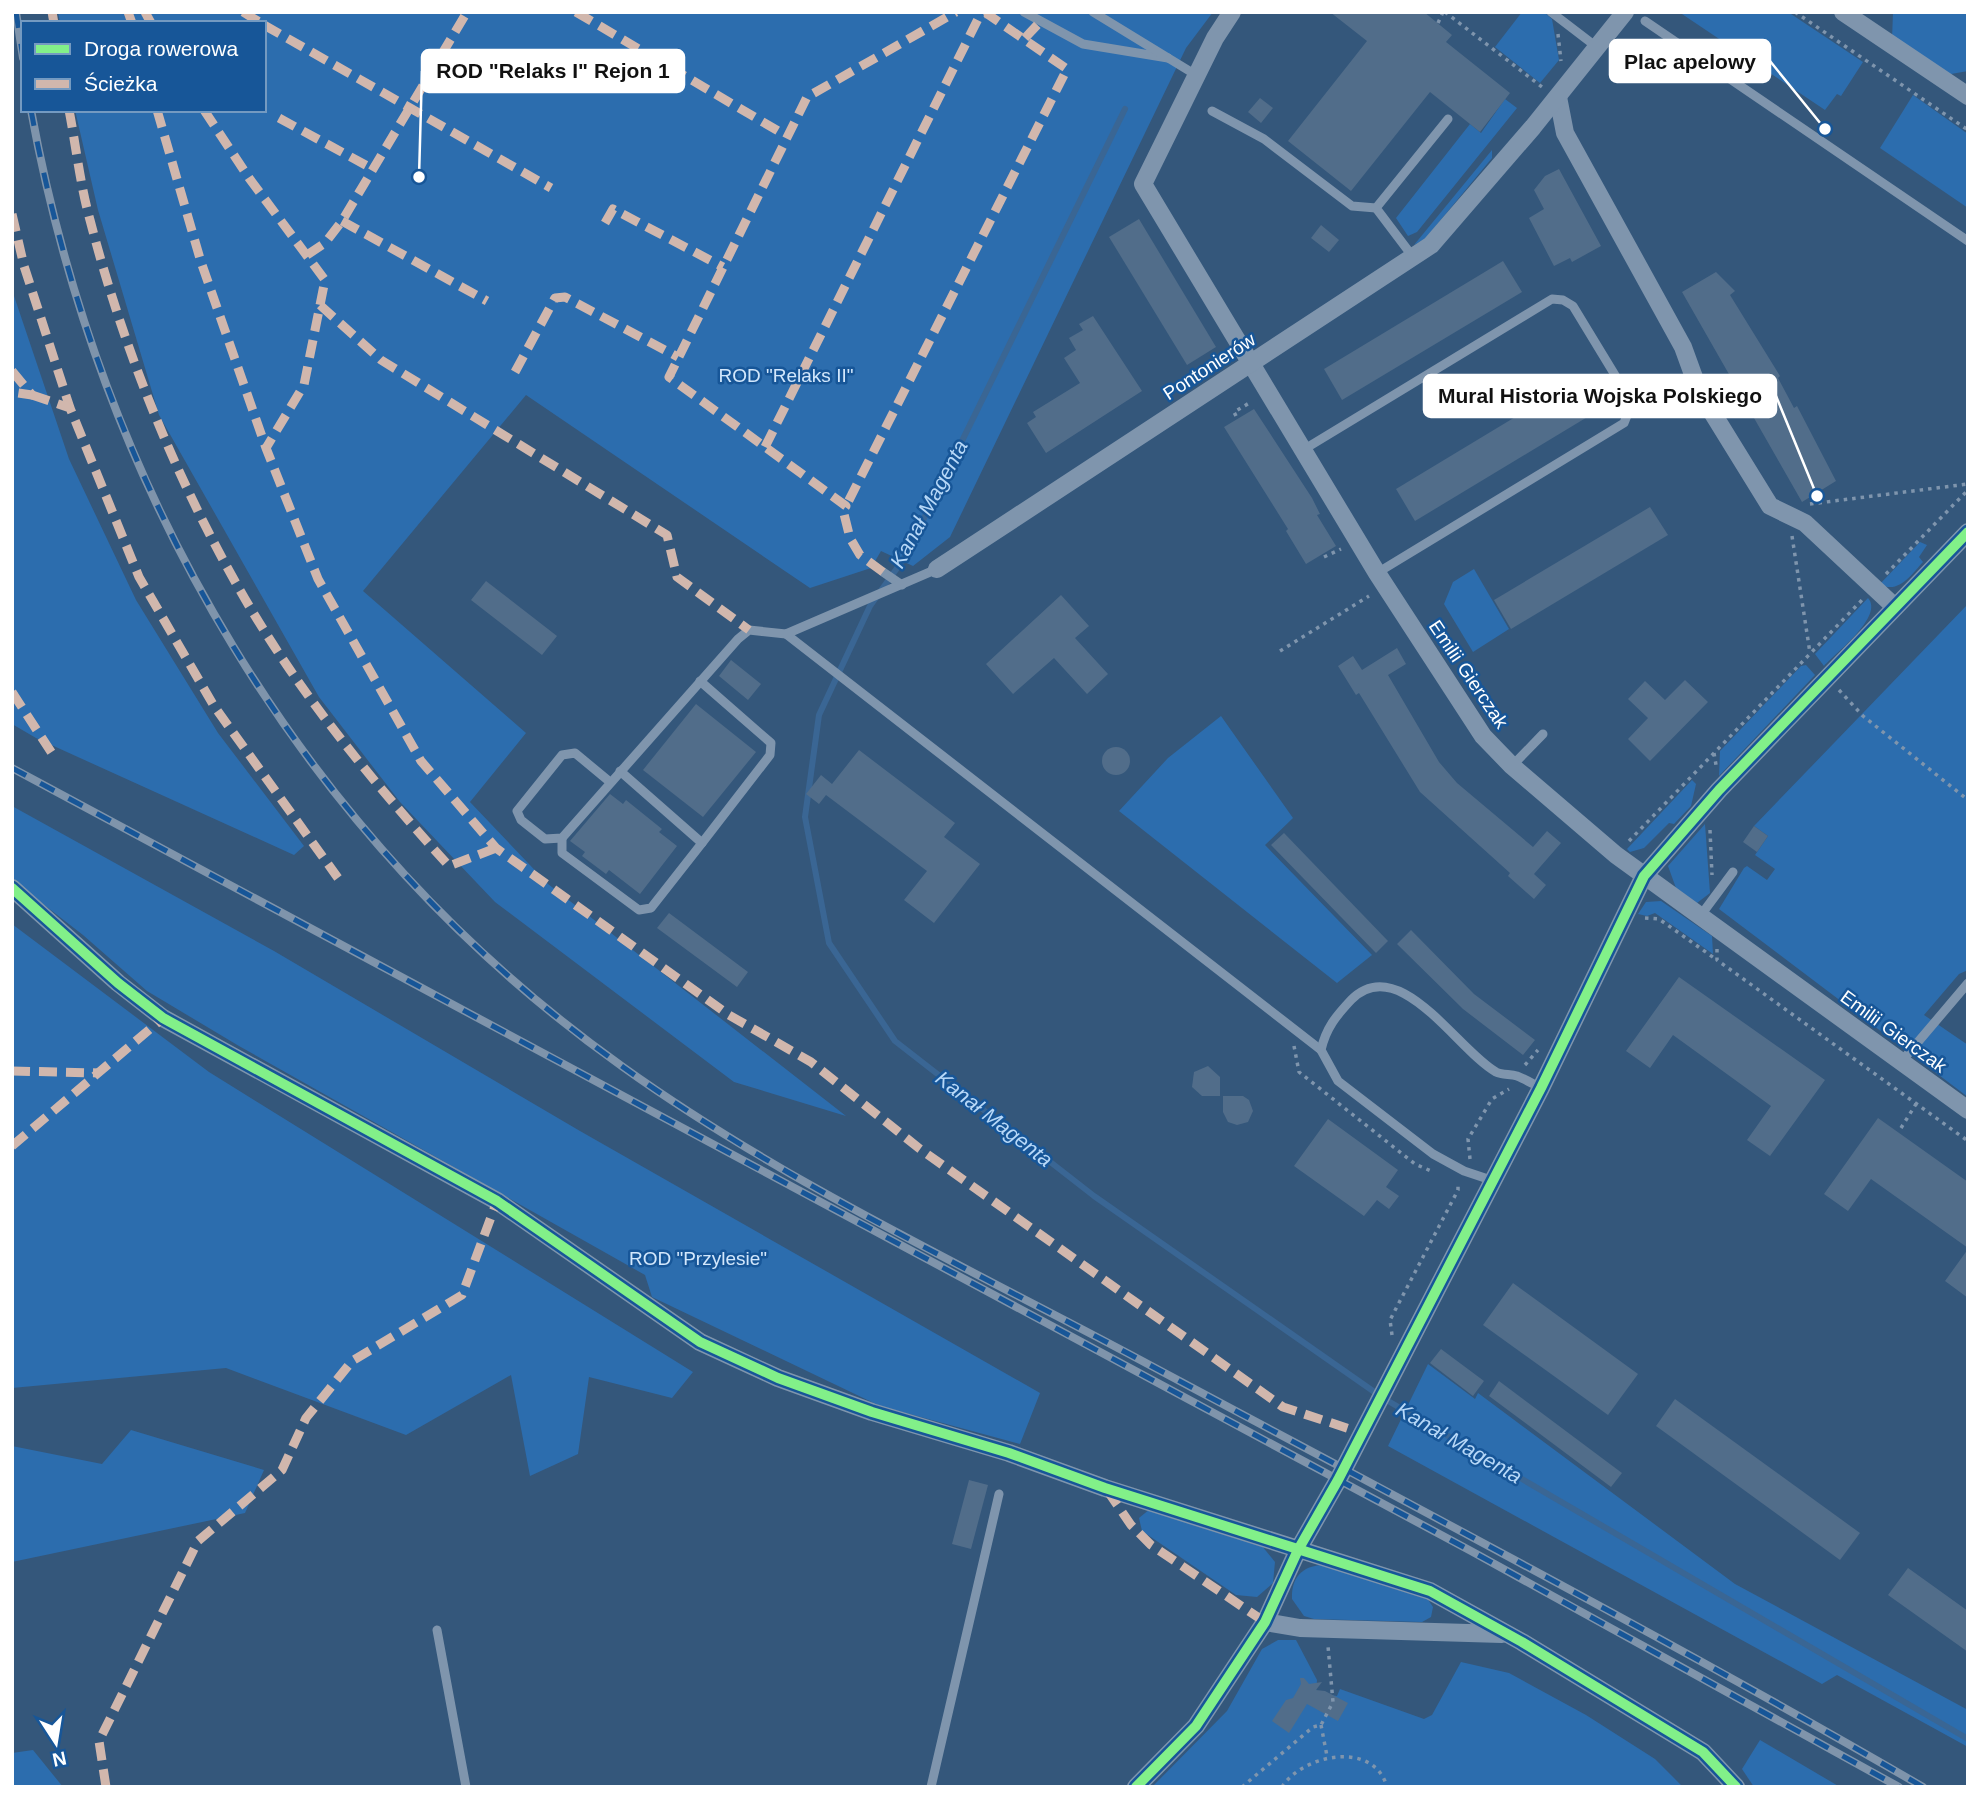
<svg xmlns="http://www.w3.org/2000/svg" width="1980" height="1799" viewBox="0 0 1980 1799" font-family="Arial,sans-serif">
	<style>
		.green { fill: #2c6dae }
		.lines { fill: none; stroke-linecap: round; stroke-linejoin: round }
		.stream { stroke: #3a6694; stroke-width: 6 }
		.building { fill: #516d8a }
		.path { stroke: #7f95ad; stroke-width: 3.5; stroke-dasharray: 3.5 5; stroke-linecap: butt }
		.service { stroke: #7f95ad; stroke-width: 9 }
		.minor { stroke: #7f95ad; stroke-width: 18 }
		.rail-casing { stroke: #7f94ab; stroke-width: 8 }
		.rail { stroke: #175698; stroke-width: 5; stroke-dasharray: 16; stroke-linecap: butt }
		.quiet { stroke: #d1b7ad; stroke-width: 9; stroke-dasharray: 18 9; stroke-linecap: butt }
		.cycleway-casing { stroke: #175698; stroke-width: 15 }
		.cycleway { stroke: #82f089; stroke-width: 10 }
		.labels { text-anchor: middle; stroke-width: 5; stroke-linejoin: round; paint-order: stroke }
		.street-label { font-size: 19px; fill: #fff; stroke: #175698 }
		.park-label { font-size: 19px; fill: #d2e7fc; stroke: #175698 }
		.water-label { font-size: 21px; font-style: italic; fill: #b7d8f8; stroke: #175698 }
		.leader { fill: none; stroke: #fff; stroke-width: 2.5 }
		.callout-dot { fill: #fff; stroke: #175698; stroke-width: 2.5 }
		.callout { fill: #fff; stroke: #fff; stroke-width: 2.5 }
		.callout-label { font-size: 21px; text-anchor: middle; font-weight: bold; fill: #111 }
	</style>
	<rect width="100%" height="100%" fill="#34577b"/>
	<g class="green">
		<polygon points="58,12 1213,12 1186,48 950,537 913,566 881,551 871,568 810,588 526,395 363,591 526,733 470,802 548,884 846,1116 734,1082 495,902 400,802 319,697 159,415 98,210 75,110 264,110 264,23 60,23"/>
		<polygon points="1522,12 1544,12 1552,19 1559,60 1540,83 1495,47"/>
		<polygon points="1679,12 1788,12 1863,62 1841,96 1837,94 1825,110"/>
		<polygon points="1893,12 1968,12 1968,71 1951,74 1961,98 1892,39"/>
		<polygon points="1913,95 1968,134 1968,208 1880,148"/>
		<polygon points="1505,99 1517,108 1417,232 1408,236 1396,218 1470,124 1481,133"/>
		<polygon points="1492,150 1492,158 1425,239 1414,245"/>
		<polygon points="12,290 69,459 136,600 218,733 304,846 294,855 36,738 12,724"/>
		<path d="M1920,542L1927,545L1919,557L1923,562C1912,574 1898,595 1880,584Z"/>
		<polygon points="1474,569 1509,629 1473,652 1444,604 1453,582"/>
		<path d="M1868,598C1884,616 1837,652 1824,666L1815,654Z"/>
		<polygon points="1968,604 1968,970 1959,974 1924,1015 1968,1045 1968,1097 1719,909 1744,868 1747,866 1767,880 1775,869 1755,855 1768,836 1754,826"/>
		<polygon points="1806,665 1815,675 1719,776 1720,751 1801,666"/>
		<polygon points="1221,716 1293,818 1265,845 1372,955 1337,983 1119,811 1168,758"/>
		<polygon points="1692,780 1696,784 1691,806 1674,824 1669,823 1644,848 1630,852 1627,849"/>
		<polygon points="12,806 274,951 580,1131 1040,1393 1020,1444 880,1406 652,1297 645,1275 239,1046 147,991 83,935 12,880"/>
		<polygon points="1705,824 1710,893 1697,903 1676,888 1668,866"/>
		<polygon points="1661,901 1712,936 1713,954 1655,913 1647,916 1638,914 1646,902"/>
		<polygon points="12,924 209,1072 693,1372 672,1398 589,1377 578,1454 530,1476 511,1375 406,1435 226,1368 12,1388"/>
		<polygon points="1428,1364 1475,1399 1478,1393 1735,1584 1968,1710 1968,1747 1837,1675 1822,1684 1388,1446"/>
		<polygon points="131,1430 264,1470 245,1513 12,1562 12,1446 102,1464"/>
		<polygon points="1150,1509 1262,1546 1275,1562 1273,1583 1257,1597 1236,1595 1142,1531 1139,1518"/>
		<path d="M1322,1565L1427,1598L1433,1607L1431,1617L1422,1622L1314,1619L1304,1616L1292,1599C1291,1578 1302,1566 1322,1565Z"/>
		<polygon points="1278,1640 1296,1640 1317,1680 1316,1693 1337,1696 1340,1689 1424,1719 1432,1715 1461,1662 1509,1673 1586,1715 1655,1759 1683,1787 1152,1787 1227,1711 1262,1649"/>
		<polygon points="1760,1740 1840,1787 1754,1787 1742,1769"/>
		<polygon points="33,1750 63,1787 12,1787 12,1753"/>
	</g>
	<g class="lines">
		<polyline class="stream" points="1125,109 905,557 870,606 819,715 805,817 829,943 895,1041 1094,1196 1383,1398 1968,1739"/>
	</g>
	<g class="building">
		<polygon points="1330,12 1424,12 1452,35 1446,42 1510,93 1480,132 1430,92 1351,191 1288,141 1367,41"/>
		<polygon points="1260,98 1273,108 1261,123 1248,112"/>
		<polygon points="1559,169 1601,246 1572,262 1570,258 1554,266 1529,218 1544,209 1534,190 1545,176"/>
		<polygon points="1139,219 1216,347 1187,365 1109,237"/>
		<polygon points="1321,225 1339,240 1329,252 1311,238"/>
		<polygon points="1503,261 1522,292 1342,400 1324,369"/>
		<polygon points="1716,272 1735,291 1730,295 1780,376 1778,378 1794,408 1797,406 1836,481 1802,502 1682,292"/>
		<polygon points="1093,316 1142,391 1046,453 1027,423 1036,417 1033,412 1080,383 1064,358 1076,350 1069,338 1083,330 1079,324"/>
		<polygon points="1575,381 1594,413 1415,521 1396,489"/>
		<polygon points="1254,409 1312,498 1320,514 1317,515 1336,546 1306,564 1286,531 1288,529 1224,427"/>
		<polygon points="1650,507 1668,535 1511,629 1494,600"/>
		<polygon points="486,581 557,636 542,655 471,600"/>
		<polygon points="1061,595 1089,626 1075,638 1108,674 1087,694 1054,658 1013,694 986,664"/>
		<polygon points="1397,648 1406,664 1388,675 1439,762 1457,783 1533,847 1547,831 1561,843 1534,874 1546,885 1534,899 1508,876 1510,873 1420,792 1359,693 1356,695 1338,666 1353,656 1362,670"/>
		<polygon points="731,660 761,684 748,700 719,676"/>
		<polygon points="1685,680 1708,702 1650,761 1628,739 1648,718 1628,699 1645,681 1665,700"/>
		<polygon points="696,704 756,752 703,817 643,770"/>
		<circle cx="1116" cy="761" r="14"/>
		<polygon points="859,750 955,823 944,837 980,864 934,923 904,900 927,871 826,795 819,804 806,794 821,775 832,784"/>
		<polygon points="610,794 623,804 626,800 662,829 659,832 677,846 640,894 609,870 606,874 582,856 585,852 570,841"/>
		<polygon points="1754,826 1768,836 1757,852 1743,842"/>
		<polygon points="1284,833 1388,941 1376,953 1271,845"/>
		<polygon points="669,913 748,972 737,987 657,928"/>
		<polygon points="1411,930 1474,994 1535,1040 1523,1055 1463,1009 1397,944"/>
		<polygon points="1679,977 1825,1080 1770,1156 1747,1140 1771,1106 1673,1035 1650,1068 1626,1051"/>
		<polygon points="1208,1066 1220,1077 1220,1096 1202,1096 1192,1087 1194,1072"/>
		<polygon points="1223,1096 1243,1096 1249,1100 1253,1111 1248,1122 1237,1125 1228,1122 1223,1112"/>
		<polygon points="1878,1118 1968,1182 1968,1248 1871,1179 1848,1211 1824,1194"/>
		<polygon points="1328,1119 1398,1170 1386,1187 1399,1196 1389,1209 1377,1200 1364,1216 1294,1166"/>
		<polygon points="1968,1249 1968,1298 1945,1281"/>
		<polygon points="1513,1283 1638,1374 1608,1415 1483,1325"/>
		<polygon points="1441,1349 1484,1381 1473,1396 1430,1363"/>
		<polygon points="1499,1381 1622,1473 1611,1487 1489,1396"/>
		<polygon points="1675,1399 1860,1533 1840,1560 1656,1426"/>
		<polygon points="969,1480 988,1485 971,1549 952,1544"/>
		<polygon points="1908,1568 1968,1611 1968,1652 1888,1595"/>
		<polygon points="1300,1678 1304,1678 1309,1684 1322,1682 1316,1690 1325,1691 1348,1703 1338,1721 1307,1704 1289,1733 1272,1721 1286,1700 1293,1698 1301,1684"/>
	</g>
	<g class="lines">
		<g class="path">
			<polyline points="1445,12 1542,87"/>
			<polyline points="1795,12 1968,130"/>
			<polyline points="1438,23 1443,12"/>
			<polyline points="1558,34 1561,61"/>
			<polyline points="1236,416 1234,412 1251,402"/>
			<polyline points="1810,504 1968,484"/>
			<polyline points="1792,536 1810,653"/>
			<polyline points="1324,557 1341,549"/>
			<polyline points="1886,574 1968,490"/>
			<polyline points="1280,651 1369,596"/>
			<polyline points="1839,690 1863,716 1968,800"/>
			<polyline points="1714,753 1716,765"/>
			<polyline points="1710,830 1712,875"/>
			<polyline points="1629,841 1862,600"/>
			<polyline points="1645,918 1659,919 1717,960"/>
			<polyline points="1717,949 1717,960 1968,1141"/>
			<polyline points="1294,1046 1299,1072 1415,1164 1431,1171"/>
			<polyline points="1525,1065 1538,1050"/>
			<polyline points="1901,1128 1916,1104"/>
			<polyline points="1470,1159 1468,1139 1492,1099 1509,1089"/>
			<polyline points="1392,1335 1390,1320 1458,1190 1458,1185"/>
			<polyline points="1321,1725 1327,1756"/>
			<polyline points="1242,1787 1313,1727 1321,1725 1333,1702 1328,1646"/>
			<path d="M1282,1787C1303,1754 1374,1740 1387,1787"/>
		</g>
		<g class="service">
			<polyline points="1024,12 1083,44 1168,58"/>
			<polyline points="1093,12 1196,75"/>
			<polyline points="1551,12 1598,48"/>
			<polyline points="1645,21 1968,241"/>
			<polyline points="1212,111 1264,139 1352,206 1376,208"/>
			<polyline points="1413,257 1376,208 1448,119"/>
			<polyline points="1303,450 1552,299 1563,300 1573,306 1632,403 1624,423 1377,573"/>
			<polyline points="883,572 902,585"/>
			<polyline points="786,634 1321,1050"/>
			<polyline points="700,681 771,743 770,755 702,843"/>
			<polyline points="1512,766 1543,734"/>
			<polyline points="610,782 575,753 562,755 517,811 521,820 545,839 562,838 738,639 749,630 786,634 937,569"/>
			<polyline points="562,838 562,853 639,910 651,908 702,843 620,771"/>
			<polyline points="1701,915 1733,872"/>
			<polyline points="1901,1062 1968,983"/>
			<path d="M1491,1180L1464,1171L1433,1154L1338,1081L1321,1050C1326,1028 1336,1016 1351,1000C1399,951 1458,1051 1496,1072C1502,1075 1510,1074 1517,1076C1525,1079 1533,1084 1541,1088"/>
			<polyline points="437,1630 466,1787"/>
			<polyline points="931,1787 999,1494"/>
		</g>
		<g class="minor">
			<polyline points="1232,12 1215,38 1143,184 1377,573 1483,736 1512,766 1616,855 1968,1110"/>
			<polyline points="1843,12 1968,96"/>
			<polyline points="1558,97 1565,133 1683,347 1699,391 1770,506 1805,523 1895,607"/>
			<polyline points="937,569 1431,245 1533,127 1625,12"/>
			<polyline points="12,888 118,983 163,1018 497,1201 700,1342 778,1378 872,1412 1009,1453 1105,1488 1430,1591 1522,1642 1703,1752 1736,1787"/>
			<polyline points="1265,1622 1300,1628 1502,1634"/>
			<polyline points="1136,1787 1196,1726 1265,1622 1298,1550 1338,1480 1541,1088 1644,876 1719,790 1968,532"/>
		</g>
		<g class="rail-casing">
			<g id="rail">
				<polyline points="16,12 23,58"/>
				<path d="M31,110C101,493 304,840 623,1067C781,1180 960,1264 1131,1355C1396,1497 1663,1636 1923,1787"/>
				<polyline points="12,768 1471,1551 1899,1787"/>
			</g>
		</g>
		<use href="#rail" class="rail"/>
		<g class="quiet">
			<polyline points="52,12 54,23"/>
			<polyline points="128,12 132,23"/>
			<polyline points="145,12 151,23"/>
			<polyline points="243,12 261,23"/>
			<polyline points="576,12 780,132"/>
			<polyline points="264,25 551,188"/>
			<polyline points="1025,38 1039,23"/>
			<path d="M69,110C76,146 80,184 90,220C123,348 175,477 241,592C298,692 372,781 449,866L496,848"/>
			<polyline points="157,110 201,262 266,448 318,579 421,761 496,848 729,1015 811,1062 920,1149 1283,1407 1362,1433"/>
			<polyline points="204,110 249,178 325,280 304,385 266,448"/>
			<polyline points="279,118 373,169"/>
			<polyline points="12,214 24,266 70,408"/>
			<polyline points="342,221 487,301"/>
			<polyline points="605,223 613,209 723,267"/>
			<polyline points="307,255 325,243 342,221 467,12"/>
			<polyline points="320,305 381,360 667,535 677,577 749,630"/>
			<polyline points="12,371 32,395 12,392"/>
			<polyline points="515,372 555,298 565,297 678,357"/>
			<polyline points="32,395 70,408 139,577 214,706 338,878"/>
			<polyline points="765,447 980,15 986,13 1067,69 846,506"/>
			<polyline points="883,572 860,555 850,538 843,510 846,506 669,377 807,97 956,12"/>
			<polyline points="12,692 55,758"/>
			<polyline points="12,1071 99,1073"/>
			<polyline points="12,1146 163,1018"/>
			<polyline points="1107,1490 1131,1525 1151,1545 1265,1622"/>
			<polyline points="106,1787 99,1741 198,1541 282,1470 306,1418 352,1361 462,1295 497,1201"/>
		</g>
		<g class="cycleway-casing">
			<g id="cycleway">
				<polyline points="12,888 118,983 163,1018 497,1201 700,1342 778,1378 872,1412 1009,1453 1105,1488 1430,1591 1522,1642 1703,1752 1736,1787"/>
				<polyline points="1136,1787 1196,1726 1265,1622 1298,1550 1338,1480 1541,1088 1644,876 1719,790 1968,532"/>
			</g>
		</g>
		<use href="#cycleway" class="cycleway"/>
	</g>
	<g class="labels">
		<g class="street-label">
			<text transform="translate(1209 366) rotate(-33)" y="7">Pontonierów</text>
			<text transform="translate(1469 674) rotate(56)" y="7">Emilii Gierczak</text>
			<text transform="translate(1894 1031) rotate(36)" y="7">Emilii Gierczak</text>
		</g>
		<g class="park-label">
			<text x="786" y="382">ROD "Relaks II"</text>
			<text x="698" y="1265">ROD "Przylesie"</text>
		</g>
		<g class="water-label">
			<text transform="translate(929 504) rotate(-62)" y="7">Kanał Magenta</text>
			<text transform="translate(994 1119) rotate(38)" y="7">Kanał Magenta</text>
			<text transform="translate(1459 1443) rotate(30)" y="7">Kanał Magenta</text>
		</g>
	</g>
	<path class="leader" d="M1825 129L1770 61M419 177L422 71M1817 496L1776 396"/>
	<g class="callout-dot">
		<circle cx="1825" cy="129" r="7"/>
		<circle cx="419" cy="177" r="7"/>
		<circle cx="1817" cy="496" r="7"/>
	</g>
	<g class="callout">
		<rect x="1610" y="40" width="160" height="42" rx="7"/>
		<rect x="422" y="50" width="262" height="42" rx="7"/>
		<rect x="1424" y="375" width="352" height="42" rx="7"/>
	</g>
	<g class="callout-label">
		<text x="1690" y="69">Plac apelowy</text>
		<text x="553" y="78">ROD "Relaks I" Rejon 1</text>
		<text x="1600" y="403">Mural Historia Wojska Polskiego</text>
	</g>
	<rect width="1980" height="1799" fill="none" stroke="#ffffff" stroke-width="28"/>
	<rect x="21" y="21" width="245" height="91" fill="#175698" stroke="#749ac1" stroke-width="2"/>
	<rect x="35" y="44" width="35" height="10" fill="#82f089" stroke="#749ac1" stroke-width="2"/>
	<text x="84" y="56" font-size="21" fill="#ffffff">Droga rowerowa</text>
	<rect x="35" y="79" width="35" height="10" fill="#d1b7ad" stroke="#749ac1" stroke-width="2"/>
	<text x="84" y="91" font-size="21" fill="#ffffff">Ścieżka</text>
	<g transform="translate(56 1743) rotate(168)" stroke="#175698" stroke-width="5" paint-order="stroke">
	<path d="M0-5L12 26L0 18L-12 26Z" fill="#ffffff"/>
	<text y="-10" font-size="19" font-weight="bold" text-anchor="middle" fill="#ffffff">N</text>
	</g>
</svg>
